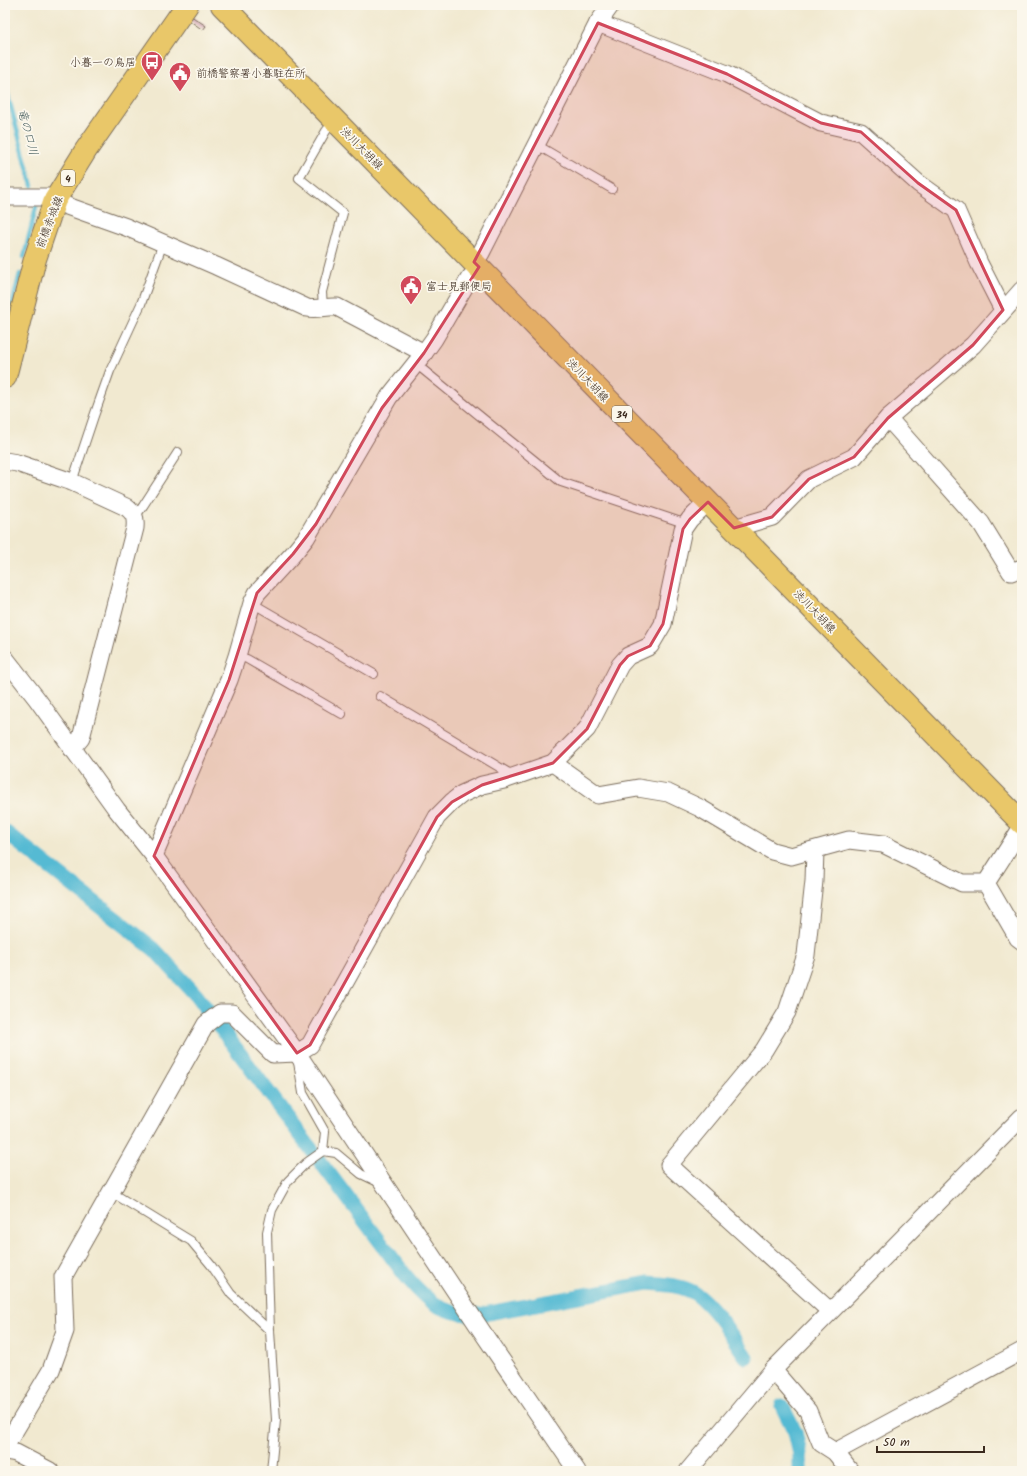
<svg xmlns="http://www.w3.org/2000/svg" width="1027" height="1476" viewBox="0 0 1027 1476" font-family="Kalam,'Klee One',sans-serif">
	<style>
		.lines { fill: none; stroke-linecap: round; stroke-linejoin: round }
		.stream { stroke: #55bad3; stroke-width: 4.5 }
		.canal { stroke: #55bad3; stroke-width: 15 }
		.building { fill: #d3a3b4 }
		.service-casing { stroke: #7b6d5c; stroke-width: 10 }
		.minor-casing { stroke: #7b6d5c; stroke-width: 19 }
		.primary-casing { stroke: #7b6d5c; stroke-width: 24 }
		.service { stroke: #fff; stroke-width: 8 }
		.minor { stroke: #fff; stroke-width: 17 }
		.primary { stroke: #e9c769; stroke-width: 22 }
		.marked { fill: #d1495b; fill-opacity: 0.2; stroke: #d1495b; stroke-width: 3; stroke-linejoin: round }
		.labels { text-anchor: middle; stroke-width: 3.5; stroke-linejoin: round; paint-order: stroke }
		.shield { fill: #fbf7ec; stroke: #75685c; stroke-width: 1 }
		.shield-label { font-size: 10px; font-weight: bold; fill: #3b2a1e }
		.poi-label { font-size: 11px; fill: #3b2a1e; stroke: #fbf7ec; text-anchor: start }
		.street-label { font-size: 11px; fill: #3b2a1e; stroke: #fbf7ec }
		.water-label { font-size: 12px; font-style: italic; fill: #445c5d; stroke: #fbf7ec }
	</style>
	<rect width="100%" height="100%" fill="#fbf7ec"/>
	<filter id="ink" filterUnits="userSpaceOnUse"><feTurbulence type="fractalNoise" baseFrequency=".025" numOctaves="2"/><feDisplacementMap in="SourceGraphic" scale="8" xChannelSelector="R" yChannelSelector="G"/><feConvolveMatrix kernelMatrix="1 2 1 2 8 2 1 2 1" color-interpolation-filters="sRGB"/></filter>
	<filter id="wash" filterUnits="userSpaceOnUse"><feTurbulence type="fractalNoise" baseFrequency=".012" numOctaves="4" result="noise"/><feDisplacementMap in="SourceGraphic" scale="16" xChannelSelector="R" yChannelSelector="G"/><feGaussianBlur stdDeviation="0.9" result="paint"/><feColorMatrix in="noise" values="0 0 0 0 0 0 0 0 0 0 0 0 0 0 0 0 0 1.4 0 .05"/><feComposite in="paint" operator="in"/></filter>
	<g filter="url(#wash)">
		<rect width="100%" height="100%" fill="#f1e9d0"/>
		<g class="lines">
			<g class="stream">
				<polyline points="5,84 32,186"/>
				<polyline points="24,257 36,207"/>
				<polyline points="5,331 20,274"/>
			</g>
			<g class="canal">
				<path d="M5,832L154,949L196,995L405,1275C428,1303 441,1313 478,1315L648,1283C662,1284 684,1285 696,1294C717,1310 731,1336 746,1357"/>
				<polyline points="782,1406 795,1432 800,1454 800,1471"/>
			</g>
		</g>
		<g id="blocks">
			<polygon class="building" points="167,5 175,5 206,26 203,30"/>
		</g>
	</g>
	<g filter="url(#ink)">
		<use href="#blocks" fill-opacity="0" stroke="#7b6d5c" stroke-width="1"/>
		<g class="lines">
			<g class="service-casing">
				<g id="service">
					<polyline points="537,145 612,189"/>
					<polyline points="323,307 322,292 343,213 299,178 326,131 334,121"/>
					<polyline points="416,364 561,482 687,524"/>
					<polyline points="72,482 94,416 110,371 141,304 163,243"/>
					<polyline points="135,517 143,506 178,452"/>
					<polyline points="252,603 374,674"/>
					<polyline points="237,656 247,659 342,714"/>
					<polyline points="380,696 514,776"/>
					<polyline points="323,1151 336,1153 361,1174 380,1183"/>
					<polyline points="111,1192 191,1241 211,1265 231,1294 270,1331"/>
					<polyline points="271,1471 276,1420 270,1331 267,1232 272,1210 288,1181 306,1163 323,1151 325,1132 303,1093 298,1062"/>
				</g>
			</g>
			<g class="minor-casing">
				<g id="minor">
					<polyline points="598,23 727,74 821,123 861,132 918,183 956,210 979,263 1003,310"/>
					<path d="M5,197H48L67,206L126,227L216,266L307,308C318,310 327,306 337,307L424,353"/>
					<polyline points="474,262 481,253 598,23 611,5"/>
					<polyline points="888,418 981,523 1011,572 1022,568"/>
					<path d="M5,461L17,463L72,482L126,507C134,513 136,517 135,528L81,738L72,749"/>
					<polyline points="734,528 772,517 809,479 854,457 888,418 973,345 1022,290"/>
					<polyline points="5,658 37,699 117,810 154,856 297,1053 485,1336 577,1471"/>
					<polyline points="553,763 598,795 638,788 668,793 700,808 772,851 791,856 849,840 883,844 962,883 986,883 1022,827"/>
					<polyline points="815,850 814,881 806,955 787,1012 764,1050 669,1165 830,1311"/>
					<polyline points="154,856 229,680 237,656 252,603 257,593 293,554 306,538 389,397 424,353 434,339 469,279 479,268"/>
					<polyline points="986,883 1018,938 1022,941"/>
					<polyline points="773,1370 808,1411 821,1443 835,1452 850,1471"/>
					<polyline points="5,1447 51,1370 65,1331 63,1277 206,1024 220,1013 232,1013 273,1054 297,1053 310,1045 437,817 452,802 462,794 482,785 504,780 553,763 587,729 620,665 628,656 650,646 663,624 683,529 690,519 708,502"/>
					<polyline points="5,1451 16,1453 50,1471"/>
					<polyline points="835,1452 1022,1351"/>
					<polyline points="688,1471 773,1370 1022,1117"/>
				</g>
			</g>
			<g class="primary-casing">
				<g id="primary">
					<polyline points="222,5 1022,823"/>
					<polyline points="5,377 35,259 55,200 86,150 187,5"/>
				</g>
			</g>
			<use href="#service" class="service"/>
			<use href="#minor" class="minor"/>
			<use href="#primary" class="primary"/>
		</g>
	</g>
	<path class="marked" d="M598,23L727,74L821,123L861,132L918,183L956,210L1003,310L973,345L888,418L854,457L809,479L772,517L734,528L708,502L690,519L683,529L663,624L650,646L628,656L620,665L587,729L553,763L482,785L452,802L437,817L310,1045L297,1053L154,856L229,680L257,593L293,554L316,524L382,408L424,353L479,267L474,262Z"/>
	<defs>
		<g id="bus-pin" transform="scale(1.15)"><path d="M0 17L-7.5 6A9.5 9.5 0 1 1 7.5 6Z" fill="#d1495b" stroke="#fbf7ec"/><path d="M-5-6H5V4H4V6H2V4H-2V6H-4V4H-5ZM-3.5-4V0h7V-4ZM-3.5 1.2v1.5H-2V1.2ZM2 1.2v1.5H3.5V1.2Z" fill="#fff"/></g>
		<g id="civic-pin" transform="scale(1.15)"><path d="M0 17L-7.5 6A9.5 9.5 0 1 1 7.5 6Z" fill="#d1495b" stroke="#fbf7ec"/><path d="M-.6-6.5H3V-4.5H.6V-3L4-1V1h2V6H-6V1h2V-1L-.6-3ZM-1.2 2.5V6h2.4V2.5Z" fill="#fff"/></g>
	</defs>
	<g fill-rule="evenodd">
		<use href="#bus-pin" x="152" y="62"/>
		<use href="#civic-pin" x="180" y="73"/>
		<use href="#civic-pin" x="411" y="286"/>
	</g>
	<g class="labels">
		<g class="shield">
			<rect x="61" y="170" width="14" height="16" rx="3"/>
			<rect x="612" y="406" width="20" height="16" rx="3"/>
		</g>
		<g class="shield-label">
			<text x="68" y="182">4</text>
			<text x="622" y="418">34</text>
		</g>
		<g class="poi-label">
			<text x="136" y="66" text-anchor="end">小暮一の鳥居</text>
			<text x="196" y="77">前橋警察署小暮駐在所</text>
			<text x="426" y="290">富士見郵便局</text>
		</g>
		<g class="street-label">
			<text transform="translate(362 148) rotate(45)" y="4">渋川大胡線</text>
			<text transform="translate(49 222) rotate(-69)" y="4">前橋赤城線</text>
			<text transform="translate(588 380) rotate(46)" y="4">渋川大胡線</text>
			<text transform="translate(815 611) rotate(46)" y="4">渋川大胡線</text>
		</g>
		<g class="water-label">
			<text transform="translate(28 132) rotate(75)" y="4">竜の口川</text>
		</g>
	</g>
	<rect width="1027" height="1476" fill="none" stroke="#fbf7ec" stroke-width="20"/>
	<path d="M877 1446v6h107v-6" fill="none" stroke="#3b2a1e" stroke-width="2"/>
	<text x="883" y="1446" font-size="12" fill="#3b2a1e" stroke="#fbf7ec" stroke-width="3" paint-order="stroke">50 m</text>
</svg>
